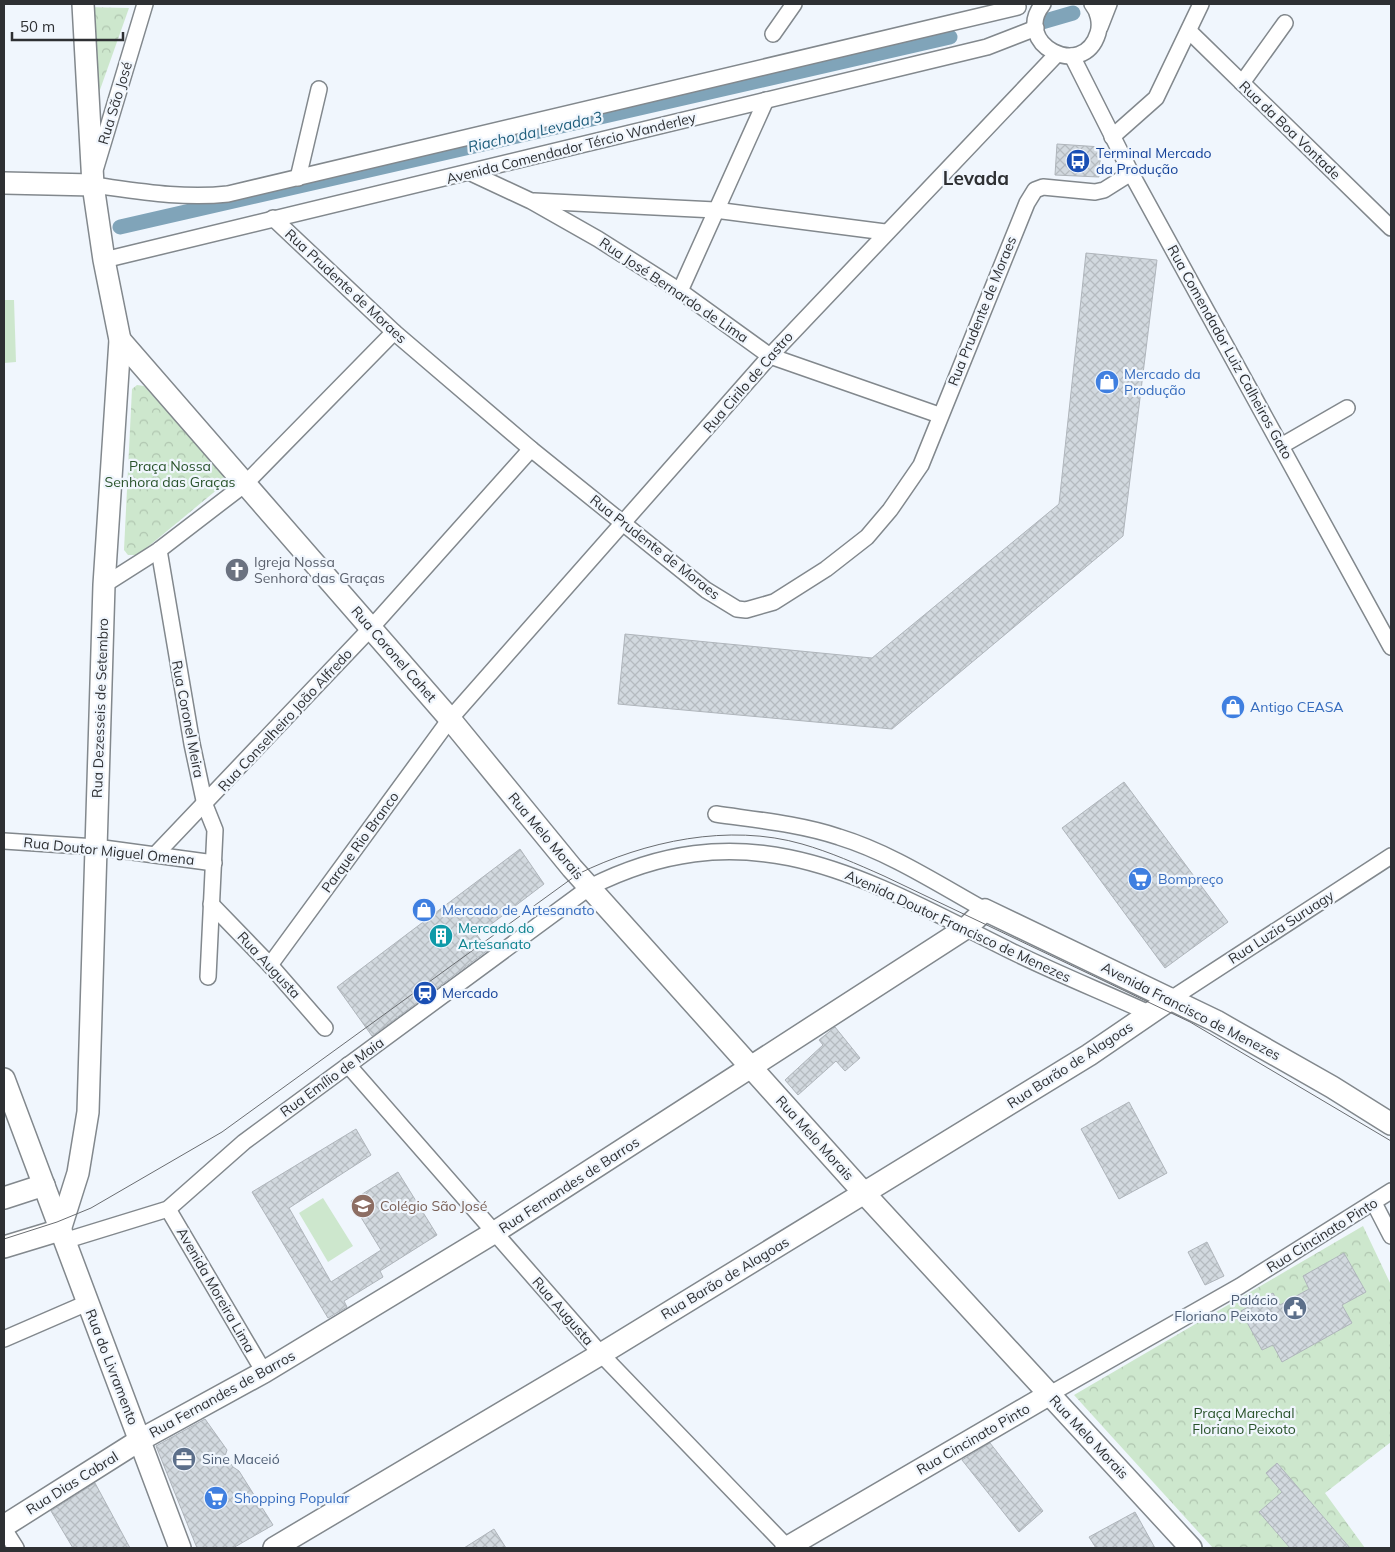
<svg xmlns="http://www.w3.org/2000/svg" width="1395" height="1552" viewBox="0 0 1395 1552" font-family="Mulish,sans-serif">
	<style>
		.park { fill: url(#park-crowns) }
		.pitch { fill: #cde7cd }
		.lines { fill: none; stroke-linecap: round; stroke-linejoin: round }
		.canal { stroke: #80a4b9; stroke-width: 15 }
		.building { fill: url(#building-cross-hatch); stroke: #afb5bb }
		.street-casing { stroke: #82888d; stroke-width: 18 }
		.secondary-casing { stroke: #82888d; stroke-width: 24 }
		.street { stroke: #fff; stroke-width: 15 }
		.secondary { stroke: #fff; stroke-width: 21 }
		.tram { stroke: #6a6d71; stroke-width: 1 }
		.labels { text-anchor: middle; stroke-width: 4.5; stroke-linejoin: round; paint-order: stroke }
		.street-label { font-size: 14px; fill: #2e3033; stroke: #f0f6fd }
		.transit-label { font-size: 14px; fill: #164399; stroke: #f0f6fd; text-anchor: start }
		.shop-label { font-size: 14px; fill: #366cbe; stroke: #f0f6fd; text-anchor: start }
		.park-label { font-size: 14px; fill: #29532b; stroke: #f0f6fd }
		.worship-label { font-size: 14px; fill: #5b616d; stroke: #f0f6fd; text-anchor: start }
		.culture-label { font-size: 14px; fill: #0d838f; stroke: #f0f6fd; text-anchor: start }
		.education-label { font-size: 14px; fill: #785e54; stroke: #f0f6fd; text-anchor: start }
		.service-label { font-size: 14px; fill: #4e5e75; stroke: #f0f6fd; text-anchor: end }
		.water-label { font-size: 15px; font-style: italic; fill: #1d5d7b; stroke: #f0f6fd }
		.district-label { font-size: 19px; font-weight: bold; fill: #2e3033; stroke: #f0f6fd }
	</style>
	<defs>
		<pattern id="park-crowns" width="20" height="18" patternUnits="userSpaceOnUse" patternTransform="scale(1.25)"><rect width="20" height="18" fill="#cde7cd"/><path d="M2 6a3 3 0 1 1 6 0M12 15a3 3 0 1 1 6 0" fill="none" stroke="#b0c6b0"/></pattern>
		<pattern id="building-cross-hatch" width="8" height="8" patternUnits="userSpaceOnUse" patternTransform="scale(1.25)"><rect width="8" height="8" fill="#d2d9df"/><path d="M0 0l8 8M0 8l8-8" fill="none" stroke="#b5bbc0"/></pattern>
	</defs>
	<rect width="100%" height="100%" fill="#f0f6fd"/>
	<g class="park">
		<polygon points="83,7 129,8 85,132"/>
		<polygon points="137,385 144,386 230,479 138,555 128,555 124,550 132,389"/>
		<polygon points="1363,1226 1391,1285 1391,1442 1325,1493 1365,1548 1213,1548 1074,1395"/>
	</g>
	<g class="pitch">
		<polygon points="4,300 14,300 16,362 4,363"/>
		<polygon points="323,1198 353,1246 328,1262 299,1213"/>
	</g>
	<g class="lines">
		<g class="canal">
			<polyline points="1042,22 1073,13"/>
			<polyline points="120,227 950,37"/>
		</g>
	</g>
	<g class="building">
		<polygon points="1057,144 1101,147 1099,177 1055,175"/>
		<polygon points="1086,253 1157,260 1123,536 892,729 618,704 625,634 872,658 1059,504"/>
		<polygon points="1124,782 1228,922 1165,968 1062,828"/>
		<polygon points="520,849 544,884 477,935 488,950 372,1036 337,987"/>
		<polygon points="835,1027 860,1058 845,1071 836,1061 798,1095 785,1080 823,1045 819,1040"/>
		<polygon points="1129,1102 1167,1173 1119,1199 1081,1129"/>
		<polygon points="356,1129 371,1155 289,1208 331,1282 381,1250 351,1201 398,1172 437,1235 380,1271 383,1277 344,1301 347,1307 328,1318 252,1192"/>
		<polygon points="1207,1242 1224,1276 1205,1285 1188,1252"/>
		<polygon points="1344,1253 1366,1292 1342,1305 1352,1323 1282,1362 1273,1345 1262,1350 1241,1311 1273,1293 1280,1305 1309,1289 1303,1276"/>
		<polygon points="205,1419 227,1450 225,1456 233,1467 239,1471 273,1525 233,1548 197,1548 156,1446"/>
		<polygon points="990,1443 1043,1511 1019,1532 962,1460"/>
		<polygon points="1277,1463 1350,1548 1290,1548 1259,1512 1282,1492 1266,1473"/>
		<polygon points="95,1483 130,1548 73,1548 51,1511"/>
		<polygon points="1135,1512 1155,1548 1096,1548 1089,1537"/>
		<polygon points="494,1529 506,1548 464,1548"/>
	</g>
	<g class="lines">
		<g class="street-casing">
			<g id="street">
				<path d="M1043,4C1011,43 1083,82 1098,33C1101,23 1098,11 1092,4"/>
				<polyline points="1100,27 1109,4"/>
				<polyline points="1190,32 1391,228"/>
				<polyline points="773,34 794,4"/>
				<polyline points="1072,56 1131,173 1391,647"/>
				<polyline points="1242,83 1285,23"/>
				<polyline points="1112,137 1156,98 1201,4"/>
				<polyline points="96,167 145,4"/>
				<polyline points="471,173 531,201 598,239 680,291 770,356 939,415"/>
				<polyline points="298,178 319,89"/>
				<path d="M93,185C138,191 182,199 228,194L1018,7"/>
				<polyline points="534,201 715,210 885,232"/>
				<polyline points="273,218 394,332 531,449 706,590 737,609 746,610 774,602 826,569 867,537 890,510 921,465 1027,203 1035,190 1043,187 1095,192 1104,190 1131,173"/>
				<polyline points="104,260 987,47 1036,28"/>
				<polyline points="680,291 766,100"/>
				<polyline points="1281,446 1347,408"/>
				<polyline points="159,550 192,744 205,805 215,830 208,977"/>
				<polyline points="104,585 159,550 245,484 394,332"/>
				<path d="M716,814C757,820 800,824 839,837C891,853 938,884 985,910"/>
				<polyline points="4,841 96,847 214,863"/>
				<polyline points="156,854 371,628 531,449"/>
				<polyline points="211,904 270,965 325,1028"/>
				<polyline points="270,965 450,719 770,356 1057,54"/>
				<polyline points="1171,999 1391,856"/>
				<polyline points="348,1065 601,1354 788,1548"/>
				<polyline points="1374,1203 1391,1236"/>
				<polyline points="168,1209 264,1372"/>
				<path d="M64,1241L168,1209L244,1142L590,887C751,806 866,879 1011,951C1056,973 1103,992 1149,1013"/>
				<polyline points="4,1339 87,1303"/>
				<polyline points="1050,1394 1240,1286 1391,1191"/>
				<polyline points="4,1529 16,1548"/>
			</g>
		</g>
		<g class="secondary-casing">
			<g id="secondary">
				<polyline points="4,183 93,185"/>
				<polyline points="120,340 450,719 572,868 864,1193 1191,1548"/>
				<polyline points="4,1079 180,1548"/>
				<polyline points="4,1198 44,1185"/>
				<polyline points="60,1230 78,1173 88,1112 104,585 120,340 104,260 93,185 83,4"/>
				<polyline points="4,1247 60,1230"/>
				<polyline points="4,1526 140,1440 264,1372 495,1232 966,928 985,910 1216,1021 1332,1087 1391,1124"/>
				<polyline points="274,1548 601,1354 864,1193 1089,1055 1171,999"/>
				<polyline points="786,1548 1050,1394"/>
			</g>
		</g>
		<use href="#street" class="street"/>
		<use href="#secondary" class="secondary"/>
		<path class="tram" d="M4,1239L57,1222L91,1208L222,1132L578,874C645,841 729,823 802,844C830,852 857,864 884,876L1190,1022L1391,1141"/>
	</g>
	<defs>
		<g id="bus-disc" transform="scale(1.25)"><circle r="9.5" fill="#1a4fb4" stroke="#f0f6fd"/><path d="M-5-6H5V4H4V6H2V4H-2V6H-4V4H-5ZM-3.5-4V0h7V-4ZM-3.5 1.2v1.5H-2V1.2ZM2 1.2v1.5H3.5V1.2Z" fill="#fff"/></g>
		<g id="shop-disc" transform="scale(1.25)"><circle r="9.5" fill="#3f7fe0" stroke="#f0f6fd"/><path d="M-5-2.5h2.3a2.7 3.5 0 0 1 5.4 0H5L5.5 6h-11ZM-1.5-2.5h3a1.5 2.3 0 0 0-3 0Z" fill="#fff"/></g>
		<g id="church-disc" transform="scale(1.25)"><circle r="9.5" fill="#6b7280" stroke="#f0f6fd"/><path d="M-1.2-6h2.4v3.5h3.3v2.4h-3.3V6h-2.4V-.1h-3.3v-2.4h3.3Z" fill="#fff"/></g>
		<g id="supermarket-disc" transform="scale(1.25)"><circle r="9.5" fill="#3f7fe0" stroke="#f0f6fd"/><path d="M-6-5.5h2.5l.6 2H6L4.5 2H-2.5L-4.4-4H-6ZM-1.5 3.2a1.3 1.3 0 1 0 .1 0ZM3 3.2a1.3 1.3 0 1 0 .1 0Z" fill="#fff"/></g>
		<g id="building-disc" transform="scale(1.25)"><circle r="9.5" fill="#0f9aa8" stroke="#f0f6fd"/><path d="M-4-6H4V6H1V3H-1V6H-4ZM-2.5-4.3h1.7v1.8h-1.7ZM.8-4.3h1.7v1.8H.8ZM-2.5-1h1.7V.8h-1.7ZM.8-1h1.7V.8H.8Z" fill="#fff"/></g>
		<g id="station-disc" transform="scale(1.25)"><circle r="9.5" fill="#1a4fb4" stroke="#f0f6fd"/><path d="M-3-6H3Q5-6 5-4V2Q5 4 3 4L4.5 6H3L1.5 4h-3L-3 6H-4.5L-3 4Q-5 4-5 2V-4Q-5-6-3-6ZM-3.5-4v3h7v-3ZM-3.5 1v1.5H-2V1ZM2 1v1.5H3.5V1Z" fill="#fff"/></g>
		<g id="school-disc" transform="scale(1.25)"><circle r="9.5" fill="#8d6e63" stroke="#f0f6fd"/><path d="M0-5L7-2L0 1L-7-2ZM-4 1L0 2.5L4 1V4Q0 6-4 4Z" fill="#fff"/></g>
		<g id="civic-disc" transform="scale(1.25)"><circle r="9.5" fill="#5c6f8a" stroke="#f0f6fd"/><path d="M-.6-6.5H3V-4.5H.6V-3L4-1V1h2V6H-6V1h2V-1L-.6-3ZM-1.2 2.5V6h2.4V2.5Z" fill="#fff"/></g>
		<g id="office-disc" transform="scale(1.25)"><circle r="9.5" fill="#5c6f8a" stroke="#f0f6fd"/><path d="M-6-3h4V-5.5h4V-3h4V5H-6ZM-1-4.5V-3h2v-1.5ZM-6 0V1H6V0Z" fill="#fff"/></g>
	</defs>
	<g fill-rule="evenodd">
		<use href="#bus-disc" x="1078" y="161"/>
		<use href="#shop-disc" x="1107" y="382"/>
		<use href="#church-disc" x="237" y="570"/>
		<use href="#shop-disc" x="1233" y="707"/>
		<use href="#supermarket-disc" x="1140" y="879"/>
		<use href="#shop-disc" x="424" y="910"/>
		<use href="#building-disc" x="441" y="936"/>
		<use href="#station-disc" x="425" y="993"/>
		<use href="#school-disc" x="363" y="1206"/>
		<use href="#civic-disc" x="1295" y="1308"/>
		<use href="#office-disc" x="184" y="1459"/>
		<use href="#supermarket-disc" x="216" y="1498"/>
	</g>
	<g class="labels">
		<g class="street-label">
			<text transform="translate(115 103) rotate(-73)" y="5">Rua São José</text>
			<text transform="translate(1290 130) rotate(44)" y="5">Rua da Boa Vontade</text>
			<text transform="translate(571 148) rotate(-14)" y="5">Avenida Comendador Tércio Wanderley</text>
			<text transform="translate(346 286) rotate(43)" y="5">Rua Prudente de Moraes</text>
			<text transform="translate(674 290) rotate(34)" y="5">Rua José Bernardo de Lima</text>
			<text transform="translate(982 311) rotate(-68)" y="5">Rua Prudente de Moraes</text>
			<text transform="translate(1230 352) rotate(61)" y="5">Rua Comendador Luiz Calheiros Gato</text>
			<text transform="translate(748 382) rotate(-49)" y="5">Rua Cirilo de Castro</text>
			<text transform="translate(655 547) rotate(38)" y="5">Rua Prudente de Moraes</text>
			<text transform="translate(394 654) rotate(49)" y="5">Rua Coronel Cahet</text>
			<text transform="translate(100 708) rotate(-88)" y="5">Rua Dezesseis de Setembro</text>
			<text transform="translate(188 719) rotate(79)" y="5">Rua Coronel Meira</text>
			<text transform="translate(285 720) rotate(-47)" y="5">Rua Conselheiro João Alfredo</text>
			<text transform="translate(546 836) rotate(50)" y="5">Rua Melo Morais</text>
			<text transform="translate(360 842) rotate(-54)" y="5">Parque Rio Branco</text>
			<text transform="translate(109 851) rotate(6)" y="5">Rua Doutor Miguel Omena</text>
			<text transform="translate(958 926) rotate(25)" y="5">Avenida Doutor Francisco de Menezes</text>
			<text transform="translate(1281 927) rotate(-33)" y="5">Rua Luzia Suruagy</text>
			<text transform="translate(269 965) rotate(47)" y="5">Rua Augusta</text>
			<text transform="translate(1191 1011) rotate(27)" y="5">Avenida Francisco de Menezes</text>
			<text transform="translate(1070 1065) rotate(-33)" y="5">Rua Barão de Alagoas</text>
			<text transform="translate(332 1077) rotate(-36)" y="5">Rua Emílio de Maia</text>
			<text transform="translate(815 1138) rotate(48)" y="5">Rua Melo Morais</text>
			<text transform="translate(569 1185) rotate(-33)" y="5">Rua Fernandes de Barros</text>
			<text transform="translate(1322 1235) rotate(-32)" y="5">Rua Cincinato Pinto</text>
			<text transform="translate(725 1278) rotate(-31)" y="5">Rua Barão de Alagoas</text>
			<text transform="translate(216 1290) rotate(60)" y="5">Avenida Moreira Lima</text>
			<text transform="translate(563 1311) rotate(49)" y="5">Rua Augusta</text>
			<text transform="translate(112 1367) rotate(69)" y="5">Rua do Livramento</text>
			<text transform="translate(222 1394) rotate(-29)" y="5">Rua Fernandes de Barros</text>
			<text transform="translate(1089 1437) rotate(47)" y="5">Rua Melo Morais</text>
			<text transform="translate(973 1439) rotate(-30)" y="5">Rua Cincinato Pinto</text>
			<text transform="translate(72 1483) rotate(-32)" y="5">Rua Dias Cabral</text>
		</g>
		<g class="transit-label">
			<text x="1096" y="158">Terminal Mercado<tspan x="1096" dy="16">da Produção</tspan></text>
			<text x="442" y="998">Mercado</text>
		</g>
		<g class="shop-label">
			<text x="1124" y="379">Mercado da<tspan x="1124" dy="16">Produção</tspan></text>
			<text x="1250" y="712">Antigo CEASA</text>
			<text x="1158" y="884">Bompreço</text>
			<text x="442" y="915">Mercado de Artesanato</text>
			<text x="234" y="1503">Shopping Popular</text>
		</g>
		<g class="park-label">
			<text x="170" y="471">Praça Nossa<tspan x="170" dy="16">Senhora das Graças</tspan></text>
			<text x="1244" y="1418">Praça Marechal<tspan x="1244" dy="16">Floriano Peixoto</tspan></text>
		</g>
		<g class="worship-label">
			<text x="254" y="567">Igreja Nossa<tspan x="254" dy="16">Senhora das Graças</tspan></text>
		</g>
		<g class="culture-label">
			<text x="458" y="933">Mercado do<tspan x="458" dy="16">Artesanato</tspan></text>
		</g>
		<g class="education-label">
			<text x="380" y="1211">Colégio São José</text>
		</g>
		<g class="service-label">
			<text x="1278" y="1305">Palácio<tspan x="1278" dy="16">Floriano Peixoto</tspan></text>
			<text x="202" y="1464" text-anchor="start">Sine Maceió</text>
		</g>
		<g class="water-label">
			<text transform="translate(535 132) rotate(-13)" y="5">Riacho da Levada 3</text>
		</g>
		<g class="district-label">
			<text x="976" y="185">Levada</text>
		</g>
	</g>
	<rect width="1395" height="1552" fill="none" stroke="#2e3033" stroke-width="10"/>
	<path d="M12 32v8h111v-8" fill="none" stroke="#2e3033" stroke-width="2.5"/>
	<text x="20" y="32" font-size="15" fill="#2e3033" stroke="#f0f6fd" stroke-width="4" paint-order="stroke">50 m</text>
</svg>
